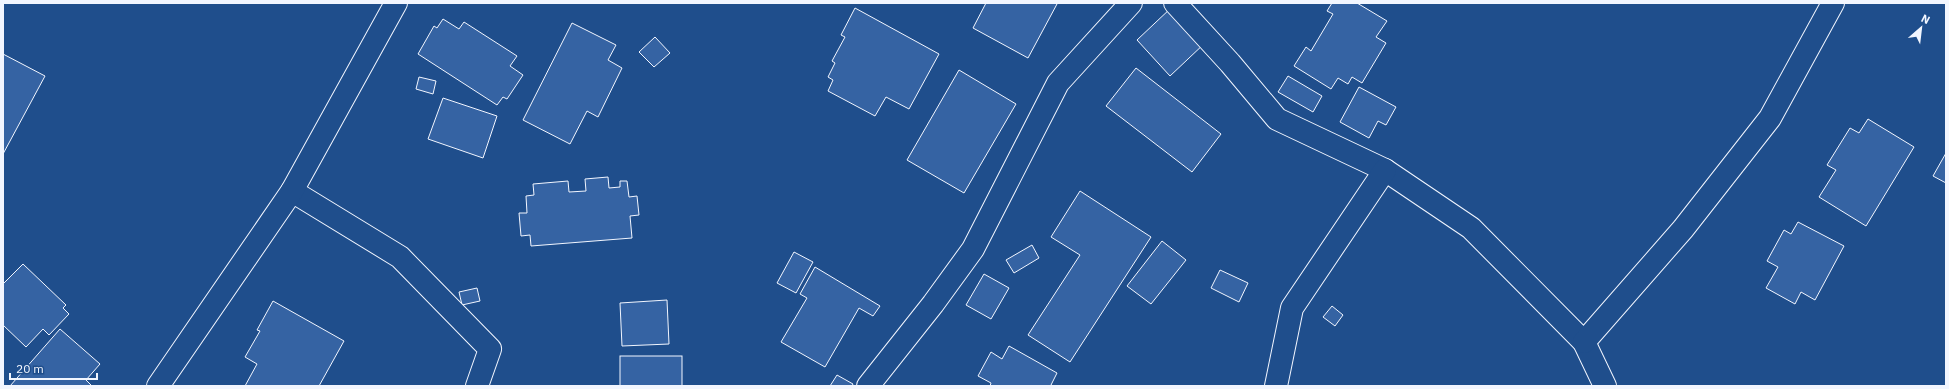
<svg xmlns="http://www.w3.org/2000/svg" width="1949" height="389" viewBox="0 0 1949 389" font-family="'IBM Plex Sans',sans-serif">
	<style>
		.building { fill: #3563a3; stroke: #f2f6ff }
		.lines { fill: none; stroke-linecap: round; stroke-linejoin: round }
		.minor-casing { stroke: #f2f6ff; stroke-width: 24 }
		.minor { stroke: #1f4e8c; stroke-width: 22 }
	</style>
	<rect width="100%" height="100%" fill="#1f4e8c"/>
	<g class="building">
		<polygon points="986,3 1054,3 1057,4 1028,58 973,28"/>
		<polygon points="1332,3 1357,3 1387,21 1376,37 1386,43 1362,83 1352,77 1348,84 1338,78 1331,89 1294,66 1306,47 1311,51 1333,14 1327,11"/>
		<polygon points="1172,7 1206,42 1170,76 1137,40"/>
		<polygon points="855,8 939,54 909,109 886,97 875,116 828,91 833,80 828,77 835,63 832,61 845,37 841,35"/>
		<polygon points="443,19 459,29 464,22 517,56 510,66 523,75 507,99 503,97 497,105 418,54 434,26 437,28"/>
		<polygon points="572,23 616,45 608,60 622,68 598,117 587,111 570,144 523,120"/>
		<polygon points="655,37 670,53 654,67 639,52"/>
		<polygon points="3,54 45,76 3,154"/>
		<polygon points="1136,68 1221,134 1192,172 1106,106"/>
		<polygon points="959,70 1016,104 964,193 907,160"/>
		<polygon points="1288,76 1322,96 1313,112 1278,92"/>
		<polygon points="419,77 436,81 433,94 416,89"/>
		<polygon points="1359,87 1396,107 1386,125 1378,121 1369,138 1340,122"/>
		<polygon points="443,98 497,116 483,158 428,139"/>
		<polygon points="1868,119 1914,147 1866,226 1819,197 1836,170 1827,165 1850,128 1859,133"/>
		<polygon points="1946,153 1946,183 1933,176"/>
		<polygon points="608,177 609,188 620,187 620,181 627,181 629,197 637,196 639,215 630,216 632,238 531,246 530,235 521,236 519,213 527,213 526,196 534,195 533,184 568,181 569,192 586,191 585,179"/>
		<polygon points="1080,191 1151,237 1070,362 1028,335 1080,255 1051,237"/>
		<polygon points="1798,222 1844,246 1815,300 1801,292 1795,304 1766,288 1778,267 1767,261 1784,230 1791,234"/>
		<polygon points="1162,241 1186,260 1151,304 1127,286"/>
		<polygon points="1032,245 1039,258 1014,273 1006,260"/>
		<polygon points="794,252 813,262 796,293 777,283"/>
		<polygon points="23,264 66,305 63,308 69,314 49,335 43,329 26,347 3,325 3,284"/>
		<polygon points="815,267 880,306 873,316 859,308 825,367 781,342 807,298 800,294"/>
		<polygon points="1220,270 1248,283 1239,302 1211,288"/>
		<polygon points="984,274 1009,288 991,319 966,305"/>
		<polygon points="477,288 480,301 462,305 459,292"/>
		<polygon points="667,300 669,344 622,346 620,303"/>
		<polygon points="273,301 344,341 319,386 245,386 257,364 245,357 260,331 257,330"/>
		<polygon points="1332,306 1343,315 1335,326 1323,317"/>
		<polygon points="60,329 100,364 86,380 92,386 10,386"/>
		<polygon points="1009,346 1057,373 1051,385 1053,386 990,386 991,383 978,376 991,352 1002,359"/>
		<rect x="620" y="356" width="62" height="30"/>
		<polygon points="837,375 853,384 852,386 830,386"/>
	</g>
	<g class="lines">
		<g class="minor-casing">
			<g id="minor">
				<polyline points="1175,3 1230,63 1277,119 1385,170 1471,228 1584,342 1605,386"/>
				<polyline points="292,191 400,257 490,349 477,386"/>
				<polyline points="1584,342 1683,229 1770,118 1833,3"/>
				<polyline points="158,386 292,191 396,3"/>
				<polyline points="868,386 933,304 973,249 1058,83 1131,3"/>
				<polyline points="1276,386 1292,308 1385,170"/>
			</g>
		</g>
		<use href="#minor" class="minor"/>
	</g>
	<rect width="1949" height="389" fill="none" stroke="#f2f6ff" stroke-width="8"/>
	<g transform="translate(1921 28) rotate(28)" stroke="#1f4e8c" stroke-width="3" paint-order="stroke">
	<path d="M0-3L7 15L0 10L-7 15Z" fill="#f2f6ff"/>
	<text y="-6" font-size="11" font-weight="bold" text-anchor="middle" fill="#f2f6ff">N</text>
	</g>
	<path d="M10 373v6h87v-6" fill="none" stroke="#f2f6ff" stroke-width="2"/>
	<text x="16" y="373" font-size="12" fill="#f2f6ff" stroke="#1f4e8c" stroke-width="3" paint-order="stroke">20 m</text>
</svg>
